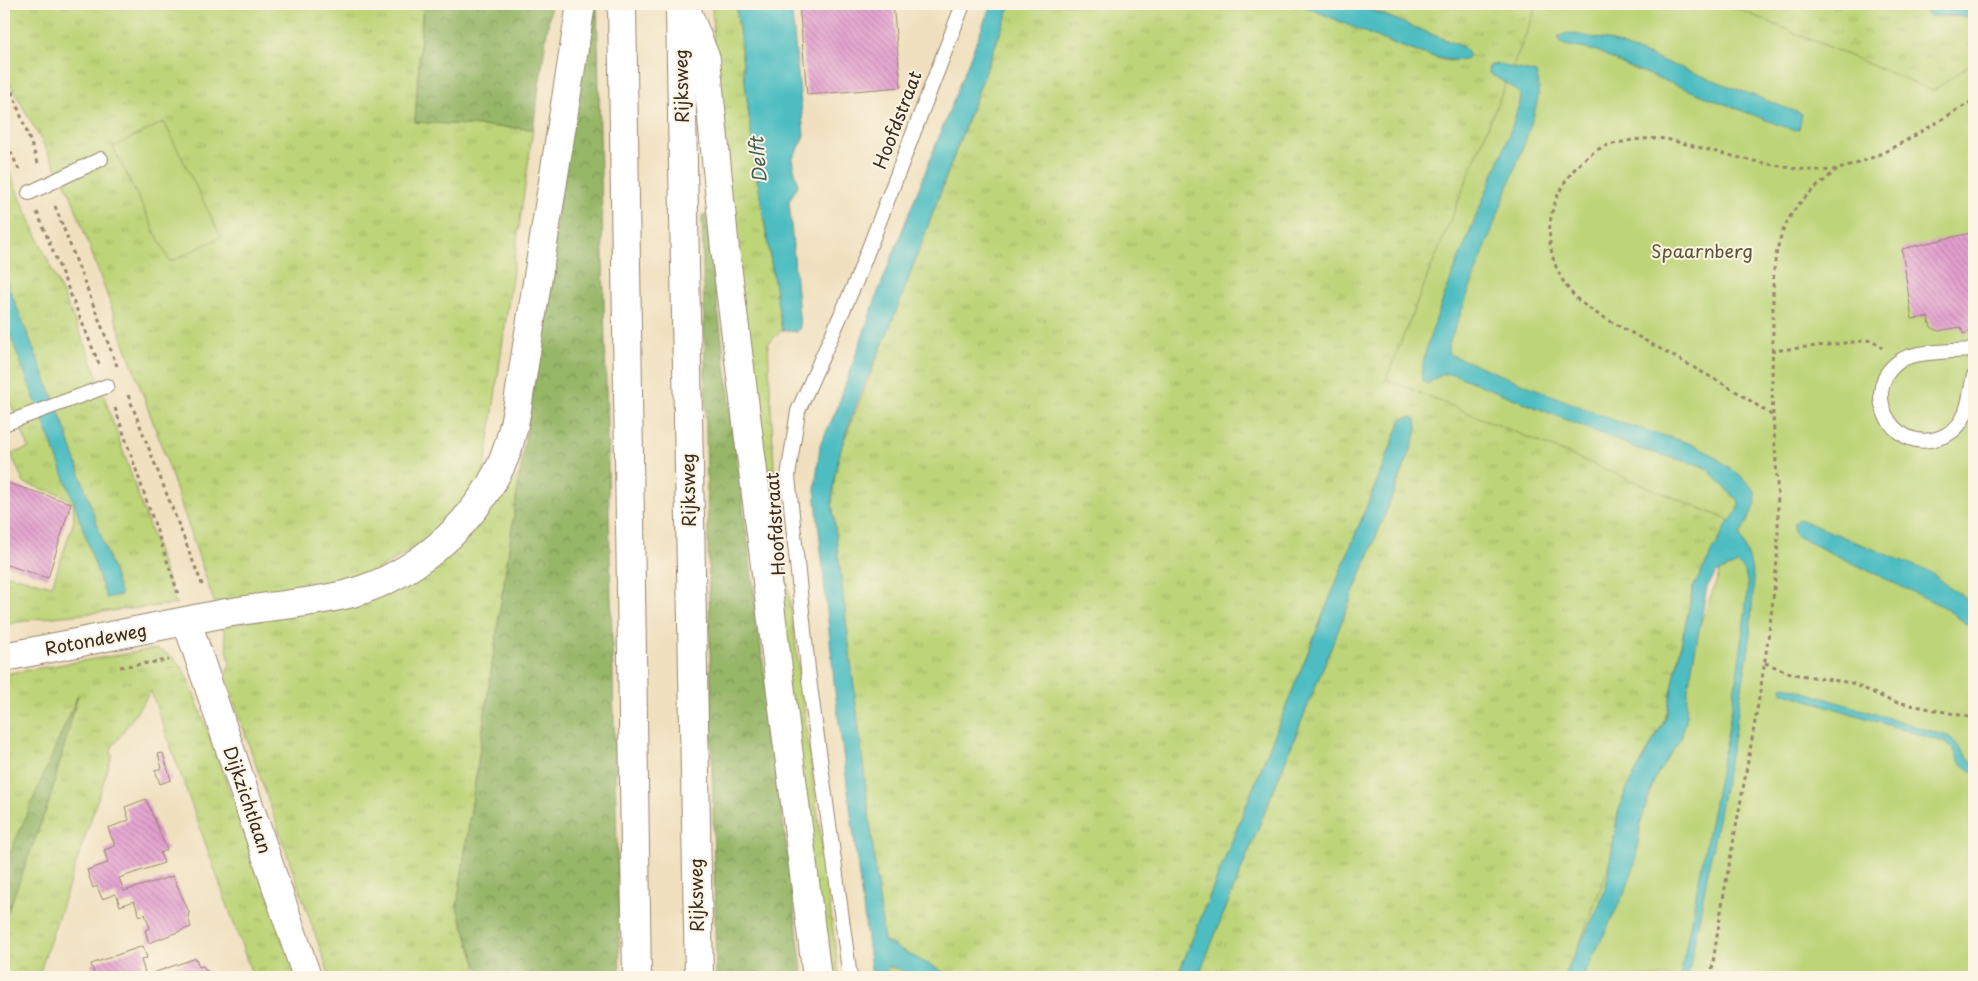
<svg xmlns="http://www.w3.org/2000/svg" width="1978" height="981" viewBox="0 0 1978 981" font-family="'Playpen Sans',sans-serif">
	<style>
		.grass { fill: url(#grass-tufts); stroke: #7c7f4b }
		.forest { fill: url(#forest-crowns); stroke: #687043 }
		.park { fill: #bdd478; stroke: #7c7f4b }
		.water { fill: #4ebdc2; stroke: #447470 }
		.building { fill: url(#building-back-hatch) }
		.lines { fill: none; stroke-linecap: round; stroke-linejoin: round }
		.lane-casing { stroke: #96856e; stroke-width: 16 }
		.street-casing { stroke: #96856e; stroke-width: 30 }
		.primary-casing { stroke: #96856e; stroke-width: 30 }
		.path { stroke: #96856e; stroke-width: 3; stroke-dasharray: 4 4; stroke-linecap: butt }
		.lane { stroke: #fff; stroke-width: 14 }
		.street { stroke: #fff; stroke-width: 28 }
		.primary { stroke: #fff; stroke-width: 28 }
		.labels { text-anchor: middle; stroke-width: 4; stroke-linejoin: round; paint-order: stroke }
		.street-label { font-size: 18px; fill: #3b2a1e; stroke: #fcf5e5 }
		.park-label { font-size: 18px; fill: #5c5434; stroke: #fcf5e5 }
		.water-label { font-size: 19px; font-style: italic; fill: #425d57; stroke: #fcf5e5 }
	</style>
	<defs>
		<pattern id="grass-tufts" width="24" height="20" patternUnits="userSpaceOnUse" patternTransform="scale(1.25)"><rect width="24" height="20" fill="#bdd478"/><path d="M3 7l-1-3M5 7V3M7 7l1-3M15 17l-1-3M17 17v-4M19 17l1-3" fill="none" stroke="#a3b667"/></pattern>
		<pattern id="forest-crowns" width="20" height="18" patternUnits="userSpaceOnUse" patternTransform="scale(1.25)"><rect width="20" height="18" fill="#96b668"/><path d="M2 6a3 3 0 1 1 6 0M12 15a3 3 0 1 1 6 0" fill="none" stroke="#7c9455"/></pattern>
		<pattern id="building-back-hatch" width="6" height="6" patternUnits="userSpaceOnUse" patternTransform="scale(1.25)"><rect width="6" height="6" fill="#e39fcf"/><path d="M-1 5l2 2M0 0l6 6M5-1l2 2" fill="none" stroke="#b982a7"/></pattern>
	</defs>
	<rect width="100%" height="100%" fill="#fcf5e5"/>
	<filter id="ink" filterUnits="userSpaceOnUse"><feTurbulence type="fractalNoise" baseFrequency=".02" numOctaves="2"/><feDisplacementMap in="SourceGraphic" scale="10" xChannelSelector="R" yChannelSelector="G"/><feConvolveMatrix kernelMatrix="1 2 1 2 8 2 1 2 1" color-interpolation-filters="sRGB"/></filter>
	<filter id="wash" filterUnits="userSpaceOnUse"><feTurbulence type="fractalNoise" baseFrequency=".0096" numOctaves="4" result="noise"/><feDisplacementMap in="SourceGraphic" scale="20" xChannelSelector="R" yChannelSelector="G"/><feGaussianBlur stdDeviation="1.12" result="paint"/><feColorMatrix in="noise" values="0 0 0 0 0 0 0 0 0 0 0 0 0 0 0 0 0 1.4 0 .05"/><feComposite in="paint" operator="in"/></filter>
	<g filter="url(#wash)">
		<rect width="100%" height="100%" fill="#f0e0bf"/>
		<g class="grass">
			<polygon points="4,4 423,4 415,122 533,129 483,481 444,529 373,573 292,596 214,602 162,447 70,193 4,72"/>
			<polygon points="712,4 736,4 753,151 782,330 768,344 775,487 839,977 822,977 716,94"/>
			<polygon points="1011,4 1299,4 1401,46 1446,61 1465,60 1463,47 1357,4 1926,4 1927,14 1931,16 1974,16 1974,95 1488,69 1492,75 1511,86 1739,507 1693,588 1666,718 1626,790 1618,813 1607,881 1600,904 1563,977 1198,977 1413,445 1417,429 1406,417 1402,419 1177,977 953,977 884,941 832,502 835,468 840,450 896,311"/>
			<polygon points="4,161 90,356 176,604 35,619 4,625 4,574 52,586 74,521 73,503 62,495 24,483 11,454 29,448 4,387"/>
			<polygon points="520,473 457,907 476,964 474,977 330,977 225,676 230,663 223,625 317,611 477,522"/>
			<path d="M155,649C182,658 183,670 194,694L298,977H253L151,691L111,749L112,756L38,977H4V674Z"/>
			<polygon points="887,967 896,967 917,977 885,977"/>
		</g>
		<g class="forest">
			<polygon points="423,4 551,4 533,129 415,122"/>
			<polygon points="588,4 597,4 620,977 481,977 457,907"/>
			<polygon points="702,215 706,215 803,977 716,977"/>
			<polygon points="78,695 49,802 4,922 4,867"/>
		</g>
		<g class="park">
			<polygon points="1538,4 1726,4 1933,91 1974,62 1974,977 1567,977 1738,524 1386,379"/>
			<polygon points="164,122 221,237 170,262 113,147"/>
		</g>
		<g class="water">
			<polygon points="736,4 791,4 804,135 800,146 792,159 798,185 789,201 800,327 797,332 782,330 753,151"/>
			<path d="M991,4H1011C972,105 935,208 897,309C873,371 835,436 832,502L884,941L953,977H917L890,966L887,967L885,977H872L835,691L815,490L820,445L836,411L877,295Z"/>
			<path d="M1299,4H1357L1463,47L1469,56L1465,60C1432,66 1334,18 1299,4Z"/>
			<polygon points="1926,4 1974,4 1974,16 1931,16 1927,14"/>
			<polygon points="1568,33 1608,40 1802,114 1799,129 1792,130 1624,65 1597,51 1564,45 1559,41 1559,36"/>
			<path d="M1496,64L1536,73C1544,93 1532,119 1526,139L1448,347L1449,354L1621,423L1689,443L1707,451L1741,476L1755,491L1756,504L1740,535L1749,558L1754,581L1749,647L1734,735L1688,977H1680L1728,731L1742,643L1748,584L1744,570L1738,564L1716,573L1707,587L1687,694L1686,721L1681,738L1655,778L1641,821L1635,864L1626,890L1583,977H1563L1600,904L1607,881L1618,813L1626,790L1666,718L1693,588L1726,526L1738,510L1739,502L1706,468L1699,465L1636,448L1453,374H1442L1427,384L1422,380C1413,359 1490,185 1502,153C1509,137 1514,119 1520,102L1521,96L1511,86L1489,73V66Z"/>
			<polygon points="4,275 62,420 121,595 106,598 75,505 4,319"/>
			<polygon points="1412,417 1416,419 1417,429 1413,445 1198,977 1177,977 1402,419"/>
			<polygon points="1799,519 1930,572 1974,605 1974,629 1942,606 1798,537 1794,533 1794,523"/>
			<polygon points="1786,686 1950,737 1974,764 1974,774 1959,761 1954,750 1946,743 1782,692 1782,687"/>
		</g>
		<g id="blocks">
			<g class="building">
				<polygon points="799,4 893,4 901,87 807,95"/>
				<polygon points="1974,232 1974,331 1963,334 1961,327 1938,331 1931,327 1928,317 1912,319 1902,249"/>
				<polygon points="4,482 71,503 48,578 4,564"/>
				<polygon points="163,753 171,780 160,784 155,770 162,768 158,754"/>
				<polygon points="146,799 167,850 160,853 164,863 119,878 124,891 173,876 189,912 188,917 191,927 149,943 145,930 150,928 145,914 140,916 134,901 120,906 116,894 102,899 97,886 93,888 87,870 108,863 104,850 115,846 108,828 129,820 125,807"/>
				<polygon points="143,946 147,958 141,960 146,976 103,977 102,974 95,976 91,964"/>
				<polygon points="196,958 199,967 203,966 211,977 154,977 153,973"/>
			</g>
		</g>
	</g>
	<g filter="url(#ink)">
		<use href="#blocks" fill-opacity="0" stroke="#96856e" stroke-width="1"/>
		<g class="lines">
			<g class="lane-casing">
				<g id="lane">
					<polyline points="29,193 101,159"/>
					<path d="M1974,350C1956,351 1918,351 1903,359C1857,385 1890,455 1939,438C1948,435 1957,429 1962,420C1970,407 1970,390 1974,376"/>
					<polyline points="4,424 107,386"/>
					<polyline points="850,977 809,679 788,476 798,411 857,279 962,7"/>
				</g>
			</g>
			<g class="street-casing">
				<polyline id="street" points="187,622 307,977"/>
			</g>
			<g class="primary-casing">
				<g id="primary">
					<polyline points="622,4 637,977"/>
					<polyline points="684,4 706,59 725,249 817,977"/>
					<polyline points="680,11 699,977"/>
					<path d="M4,657C74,644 144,629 215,615C260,606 308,605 352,593C414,575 467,530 497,473C508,454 513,431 517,409L581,4"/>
				</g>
			</g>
			<g class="path">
				<polyline points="4,69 38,163"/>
				<polyline points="4,137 20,172"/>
				<polyline points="55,206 117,366"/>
				<polyline points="37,212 99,364"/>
				<polyline points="1771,351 1872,340 1882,348"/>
				<polyline points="128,395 203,587"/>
				<polyline points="115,408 178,593"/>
				<path d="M1773,415C1771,383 1773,351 1773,319C1773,281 1771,245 1793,212C1805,194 1823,183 1837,169"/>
				<polyline points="1765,663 1793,674 1852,683 1891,701 1974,718"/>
				<polyline points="120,667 169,660"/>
				<path d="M1711,977C1730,838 1765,700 1777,559C1780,512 1776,463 1773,416L1734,390L1596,313C1589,308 1581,303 1575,297C1543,261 1541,213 1570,175C1578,164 1592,151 1605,146C1623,141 1647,137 1666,139C1708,149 1798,177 1838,169C1881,160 1936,122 1974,100"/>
			</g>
			<use href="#lane" class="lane"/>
			<use href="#street" class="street"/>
			<use href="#primary" class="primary"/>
		</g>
	</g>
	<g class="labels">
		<g class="street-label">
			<text transform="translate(682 86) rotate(-91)" y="6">Rijksweg</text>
			<text transform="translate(898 120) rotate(-69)" y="6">Hoofdstraat</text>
			<text transform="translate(689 490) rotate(-91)" y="6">Rijksweg</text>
			<text transform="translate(776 524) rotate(-94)" y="6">Hoofdstraat</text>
			<text transform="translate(96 640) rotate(-11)" y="6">Rotondeweg</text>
			<text transform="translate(247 800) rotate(71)" y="6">Dijkzichtlaan</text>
			<text transform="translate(697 895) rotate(-91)" y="6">Rijksweg</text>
		</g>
		<g class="park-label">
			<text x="1702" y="258">Spaarnberg</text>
		</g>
		<g class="water-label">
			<text transform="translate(758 160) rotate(-95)" y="7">Delft</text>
		</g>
	</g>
	<rect width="1978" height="981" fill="none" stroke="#fcf5e5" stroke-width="20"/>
</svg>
